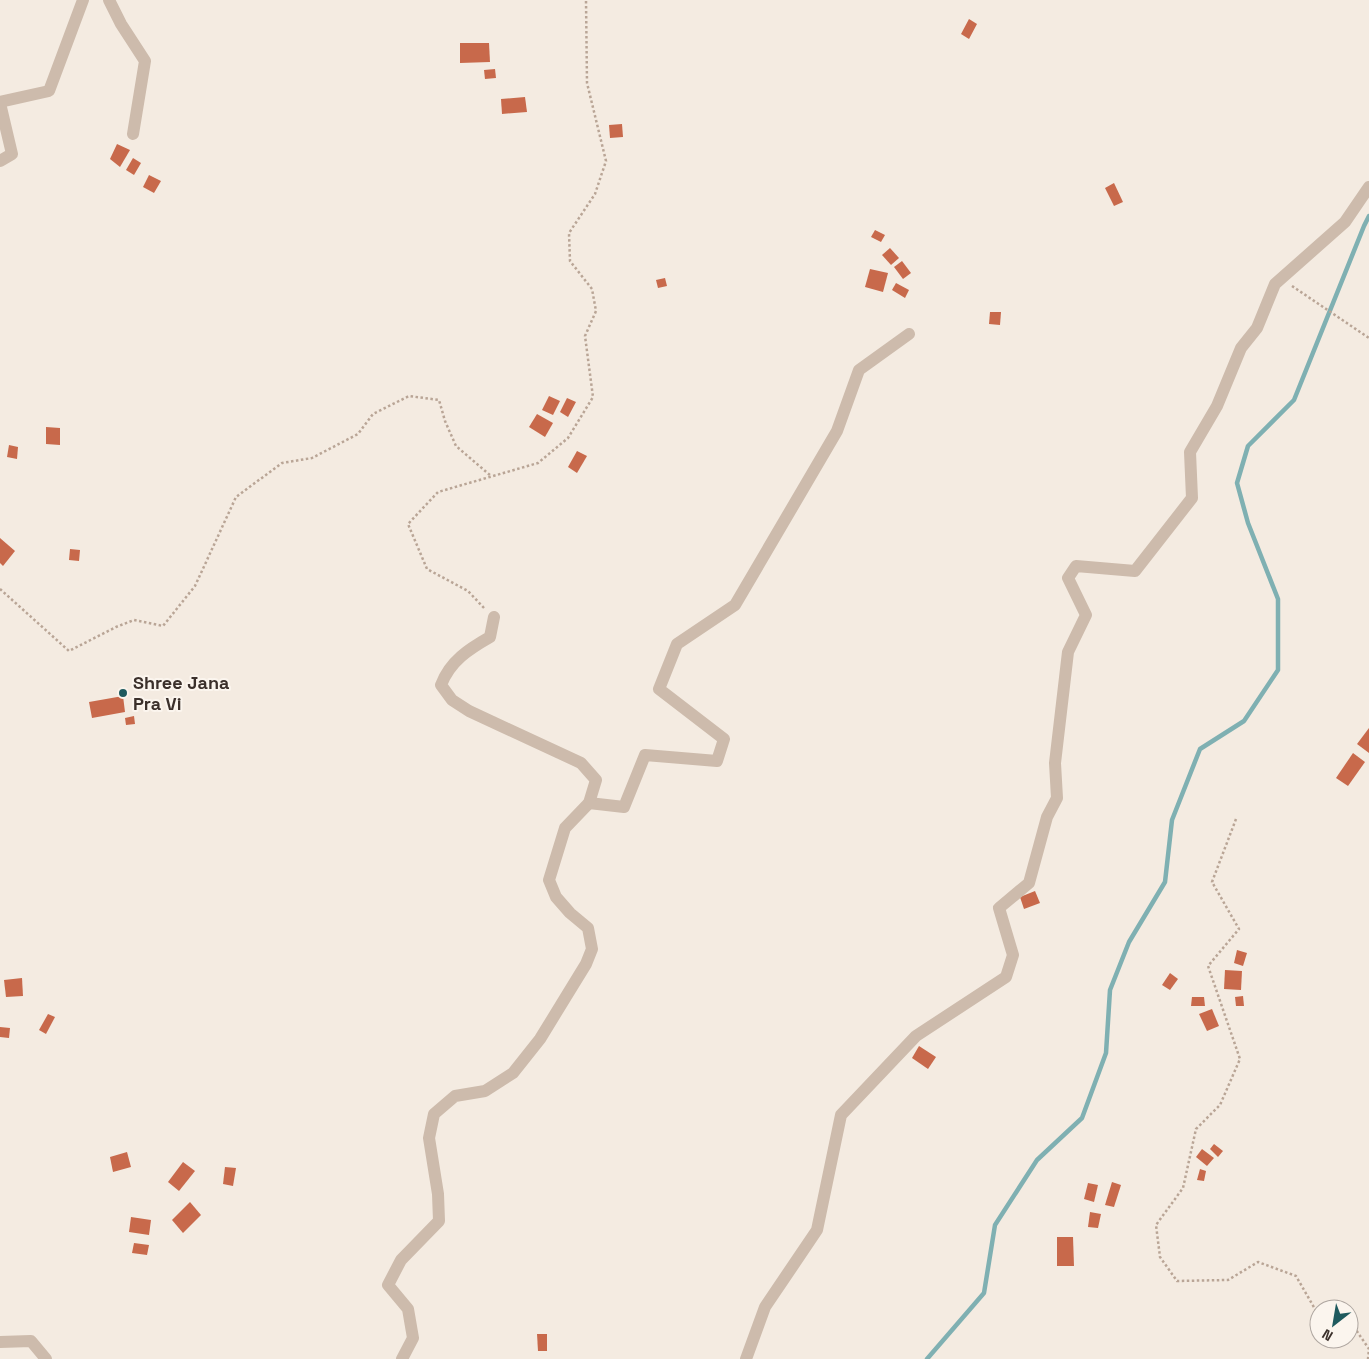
<svg xmlns="http://www.w3.org/2000/svg" width="1369" height="1359" viewBox="0 0 1369 1359" font-family="'Space Grotesk',sans-serif">
	<style>
		.lines { fill: none; stroke-linecap: round; stroke-linejoin: round }
		.stream { stroke: #7fb0b2; stroke-width: 4.5 }
		.building { fill: #c8694b }
		.path { stroke: #b9a596; stroke-width: 2.5; stroke-dasharray: 2.5 2.5; stroke-linecap: butt }
		.minor { stroke: #cdbbac; stroke-width: 12 }
		.poi-dot { fill: #1f5a5e; stroke: #fbf5ee; stroke-width: 2 }
		.labels { text-anchor: middle; stroke-width: 4; stroke-linejoin: round; paint-order: stroke }
		.poi-label { font-size: 18px; font-weight: bold; fill: #3b302b; stroke: #fbf5ee; text-anchor: start }
	</style>
	<rect width="100%" height="100%" fill="#f4ebe1"/>
	<g class="lines">
		<polyline class="stream" points="927,1359 984,1293 995,1225 1037,1160 1082,1118 1106,1053 1110,990 1129,942 1165,882 1172,820 1200,749 1244,721 1278,670 1278,599 1248,523 1237,483 1248,446 1294,400 1364,226 1369,216"/>
	</g>
	<g class="building">
		<polygon points="969,19 977,24 969,39 961,34"/>
		<polygon points="460,43 489,43 490,62 460,63"/>
		<polygon points="495,69 496,78 485,79 484,70"/>
		<polygon points="525,97 527,112 502,114 501,99"/>
		<polygon points="622,124 623,137 610,138 609,125"/>
		<polygon points="117,144 130,150 120,167 110,159"/>
		<polygon points="133,158 141,163 134,175 126,170"/>
		<polygon points="149,175 161,181 154,193 143,187"/>
		<polygon points="1114,183 1123,202 1114,206 1105,188"/>
		<polygon points="875,230 885,235 881,242 871,237"/>
		<polygon points="890,248 899,258 891,265 882,255"/>
		<polygon points="902,261 911,273 903,279 894,267"/>
		<polygon points="870,269 888,273 883,292 865,287"/>
		<polygon points="665,278 667,286 658,288 656,280"/>
		<polygon points="896,283 909,290 905,298 892,290"/>
		<polygon points="990,312 1001,312 1000,325 989,324"/>
		<polygon points="549,396 560,401 553,415 542,410"/>
		<polygon points="567,398 576,402 568,417 560,412"/>
		<polygon points="537,414 553,423 545,437 529,427"/>
		<polygon points="46,427 60,428 60,445 46,444"/>
		<polygon points="9,445 18,447 17,459 7,457"/>
		<polygon points="577,451 587,456 577,473 568,467"/>
		<polygon points="0,538 15,551 3,566 0,563"/>
		<polygon points="70,549 80,550 79,561 69,560"/>
		<polygon points="123,696 125,712 92,718 89,702"/>
		<polygon points="134,716 135,724 126,725 125,718"/>
		<polygon points="1369,728 1369,753 1357,744"/>
		<polygon points="1353,753 1365,762 1348,786 1336,778"/>
		<polygon points="1035,891 1040,903 1024,909 1020,897"/>
		<polygon points="1237,950 1247,953 1243,966 1234,963"/>
		<polygon points="1225,970 1242,971 1241,990 1224,989"/>
		<polygon points="1170,973 1178,979 1170,990 1162,985"/>
		<polygon points="22,978 23,996 6,997 4,980"/>
		<polygon points="1243,996 1244,1006 1236,1006 1235,997"/>
		<polygon points="1192,997 1204,997 1205,1006 1191,1006"/>
		<polygon points="1212,1009 1219,1026 1207,1031 1199,1014"/>
		<polygon points="48,1014 55,1017 46,1034 39,1030"/>
		<polygon points="0,1027 10,1028 9,1038 0,1037"/>
		<polygon points="919,1046 936,1057 928,1069 912,1058"/>
		<polygon points="1214,1144 1223,1151 1218,1157 1210,1149"/>
		<polygon points="1202,1149 1214,1158 1207,1166 1196,1157"/>
		<polygon points="127,1152 131,1167 113,1172 110,1157"/>
		<polygon points="183,1162 195,1171 179,1191 168,1182"/>
		<polygon points="225,1167 236,1168 233,1186 223,1184"/>
		<polygon points="1200,1169 1206,1171 1204,1181 1197,1180"/>
		<polygon points="1112,1182 1121,1185 1114,1207 1105,1205"/>
		<polygon points="1088,1183 1098,1185 1094,1202 1084,1199"/>
		<polygon points="190,1202 201,1215 183,1233 172,1220"/>
		<polygon points="1090,1212 1101,1214 1098,1228 1088,1227"/>
		<polygon points="131,1217 151,1220 149,1235 129,1232"/>
		<polygon points="1057,1237 1073,1237 1074,1266 1057,1266"/>
		<polygon points="134,1243 149,1245 147,1255 132,1253"/>
		<polygon points="537,1334 547,1334 547,1351 538,1351"/>
	</g>
	<g class="lines">
		<g class="path">
			<polyline points="1292,286 1369,338"/>
			<polyline points="0,589 69,651 116,627 134,620 163,626 195,586 236,497 282,463 312,458 358,434 373,414 409,396 439,400 445,421 456,446 491,476"/>
			<polyline points="484,608 468,591 427,569 408,524 438,492 538,463 568,438 593,397 585,336 596,311 592,289 570,261 569,233 595,194 606,161 587,83 586,0"/>
			<polyline points="1236,819 1212,882 1239,929 1208,966 1240,1059 1220,1105 1196,1129 1183,1188 1156,1225 1160,1257 1177,1281 1228,1280 1258,1262 1296,1276 1319,1316"/>
			<polyline points="1349,1325 1354,1327 1369,1349 1368,1359"/>
		</g>
		<g class="minor">
			<polyline points="109,0 121,24 145,61 133,134"/>
			<polyline points="0,102 49,91 83,0"/>
			<polyline points="0,103 12,154 0,161"/>
			<polyline points="589,803 624,807 645,755 717,761 724,739 659,689 677,644 735,605 837,431 859,370 909,334"/>
			<polyline points="0,1342 31,1341 46,1359"/>
			<path d="M402,1359L413,1338L408,1309L388,1285L401,1260L439,1221L438,1194L429,1138L434,1114L455,1096L485,1091L513,1073L540,1039L586,964L592,949L588,928L570,913L556,897L549,880L565,828L589,803L596,780L581,763L469,711L452,700L441,685C450,661 469,649 490,637L494,617"/>
			<polyline points="746,1359 765,1307 817,1230 841,1115 916,1036 1006,977 1013,955 999,908 1029,883 1047,817 1057,798 1055,763 1068,652 1086,615 1068,578 1076,566 1135,571 1192,498 1190,452 1217,406 1241,348 1257,328 1275,284 1345,222 1369,187"/>
		</g>
	</g>
	<circle class="poi-dot" cx="123" cy="693" r="5"/>
	<g class="labels">
		<g class="poi-label">
			<text x="133" y="689">Shree Jana<tspan x="133" dy="21">Pra Vi</tspan></text>
		</g>
	</g>
	<g transform="translate(1334 1324) rotate(211)"><circle r="24" fill="#fbf5ee" stroke="#aea6a0"/>
	<path d="M0-4L9 19L0 12L-9 19Z" fill="#1f5a5e"/>
	<text y="-8" font-size="14" font-weight="bold" text-anchor="middle" fill="#3b302b">N</text>
	</g>
</svg>
